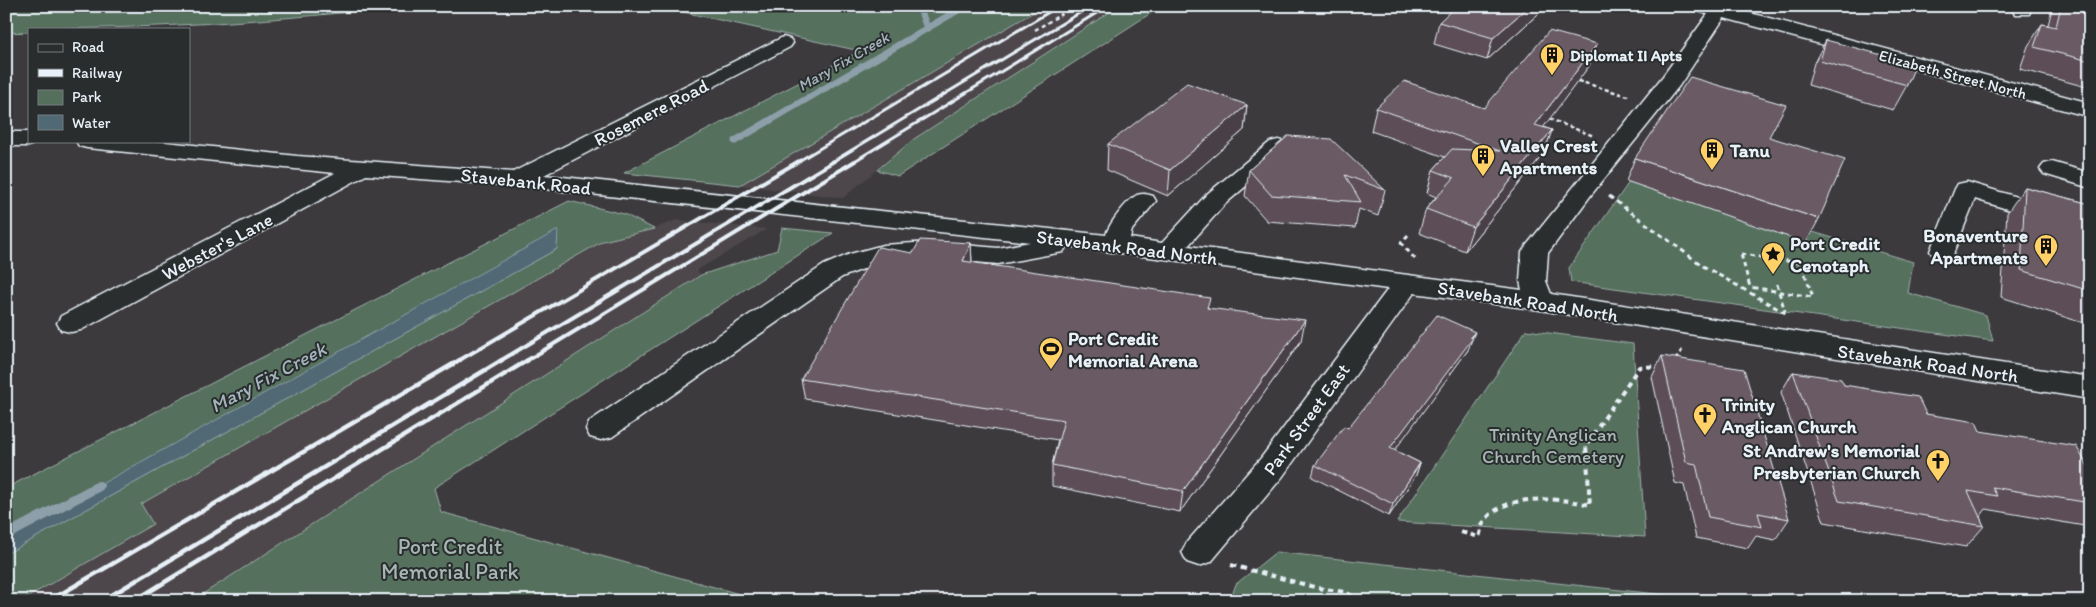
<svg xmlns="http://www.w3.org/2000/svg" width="2096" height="607" viewBox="0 0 2096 607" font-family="Itim,sans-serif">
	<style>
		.built { fill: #4d474c }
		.green { fill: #556f5d; stroke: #9eb0aa }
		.water { fill: #516975; stroke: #8d9fa9 }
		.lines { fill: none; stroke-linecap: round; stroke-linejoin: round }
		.stream-far1 { stroke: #8d9fa9; stroke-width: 7 }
		.stream { stroke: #8d9fa9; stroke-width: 10 }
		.minor-casing { stroke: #e8f1f8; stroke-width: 3 }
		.path-far2 { stroke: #e8f1f8; stroke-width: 2.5; stroke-dasharray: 4 3; stroke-linecap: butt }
		.path-far1 { stroke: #e8f1f8; stroke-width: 3; stroke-dasharray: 5 4; stroke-linecap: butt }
		.path { stroke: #e8f1f8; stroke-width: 4; stroke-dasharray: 5.5 4.5; stroke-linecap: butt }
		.minor { fill: #2a2d2e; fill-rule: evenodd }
		.rail-far2 { stroke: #e8f1f8; stroke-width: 3 }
		.rail-far1 { stroke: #e8f1f8; stroke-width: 4 }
		.rail { stroke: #e8f1f8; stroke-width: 4.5 }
		.wall { fill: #5b4d56; stroke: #e8f1f8 }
		.shaded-wall { fill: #4a3f46; stroke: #e8f1f8 }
		.building { fill: #6a5a64; stroke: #e8f1f8 }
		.labels { text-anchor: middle; stroke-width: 4; stroke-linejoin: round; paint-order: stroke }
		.far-poi-label { font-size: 16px; font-weight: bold; fill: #e8f1f8; stroke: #2a2d2e; text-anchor: start }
		.far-water-label { font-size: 16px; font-style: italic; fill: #a4b4bd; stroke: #2a2d2e }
		.far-street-label { font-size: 16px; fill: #e8f1f8; stroke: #2a2d2e }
		.street-label { font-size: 19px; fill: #e8f1f8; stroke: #2a2d2e }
		.poi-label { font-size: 19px; font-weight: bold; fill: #e8f1f8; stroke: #2a2d2e; text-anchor: start }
		.park-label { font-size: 19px; fill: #a6b6b2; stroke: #2a2d2e }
		.water-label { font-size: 20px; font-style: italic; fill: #a4b4bd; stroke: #2a2d2e }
		.near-park-label { font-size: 22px; fill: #a6b6b2; stroke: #2a2d2e }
	</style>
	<rect width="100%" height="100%" fill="#3d3a3e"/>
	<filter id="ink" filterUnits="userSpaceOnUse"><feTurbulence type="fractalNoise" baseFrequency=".02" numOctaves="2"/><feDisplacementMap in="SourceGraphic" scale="10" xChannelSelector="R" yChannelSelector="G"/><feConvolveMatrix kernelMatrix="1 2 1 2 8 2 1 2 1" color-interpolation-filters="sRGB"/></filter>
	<g filter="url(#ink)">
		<g class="built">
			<polygon points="1044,6 1119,6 914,139 843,198 740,185"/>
			<polygon points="676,220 767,229 697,270 701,275 192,601 21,601 153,524 140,504 603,240 654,229"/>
		</g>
		<g class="green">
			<path d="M6,6H408C283,20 155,29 29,29V32L6,33Z"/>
			<polygon points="656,6 1044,6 740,185 624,173 860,51"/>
			<polygon points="1119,6 1162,6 898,176 877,170 914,139"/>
			<polygon points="1632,178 1913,262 1908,293 1986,315 1993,341 1571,282 1569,268"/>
			<polygon points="569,201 624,214 654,229 603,241 141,504 153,524 21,601 6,601 6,554 557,249 6,537 6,488"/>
			<polygon points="782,228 833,233 434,488 441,512 765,601 192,601 701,275 777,250"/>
			<polygon points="1526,330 1633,344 1645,537 1397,522"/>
			<polygon points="1276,552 1720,601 1230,601 1236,584"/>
		</g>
		<polygon class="water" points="558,230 557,249 6,554 6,537"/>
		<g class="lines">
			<g class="stream-far1">
				<polyline points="919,6 927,28"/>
				<polyline points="735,141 965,6"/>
			</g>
			<polyline class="stream" points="6,535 99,486"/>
			<g class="minor-casing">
				<g id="minor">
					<path d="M1692,6H1732L1731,8L2090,103V117L1724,18L1679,86L1591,195L1548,253L1546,281L1551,294L2090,377V399L1540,310L1414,293L1283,476L1211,562L1199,566L1187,562L1182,552L1187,542L1261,458L1388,289L1067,246L1063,252L998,264L930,258L885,261L842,277L612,437L601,440L590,437L586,429L590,421L824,265L850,254L883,245L930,242L998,248L1030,242L517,186L366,175L81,330L71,332L61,330L57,323L61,316L335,173L87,148L79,146L76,141H156L297,156L513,172L783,37L790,39L793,43L790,47L544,175L1106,235C1108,225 1128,199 1137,195C1143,193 1147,194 1153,196L1156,201L1132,230L1130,238L1162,243L1207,194L1270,142L1278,140L1286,142L1290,147L1286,152L1225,204L1188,246L1522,290L1520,281L1522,252L1526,246L1663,76L1708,14L1694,10Z"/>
					<polygon points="2013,6 2033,6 2029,14 2015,14 2012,10"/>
					<polygon points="6,132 29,132 29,141 39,141 29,146 6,146"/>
					<polygon points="2052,162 2090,173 2090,188 2044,174 2040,169 2044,164"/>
					<polygon points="1967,182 2090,219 2090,235 1975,199 1952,257 1943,259 1934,257 1930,251 1955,189 1958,184"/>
				</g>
			</g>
			<g class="path-far2">
				<polyline points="1035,30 1075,6"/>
				<polyline points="1578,81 1628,96"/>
				<polyline points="1549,119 1594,136"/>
			</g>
			<g class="path-far1">
				<polyline points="1609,196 1703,266 1787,314"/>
				<polyline points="1408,235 1401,243 1415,259"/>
				<polygon points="1741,254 1801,263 1813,297 1750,287"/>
				<polyline points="1777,284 1779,292"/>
				<polyline points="1779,292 1785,311"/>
				<polyline points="1675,361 1682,350"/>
			</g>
			<g class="path">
				<polyline points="1675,362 1676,360"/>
				<path d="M1461,532L1479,537C1481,532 1481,526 1484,522C1503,492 1561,498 1590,505L1586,445L1639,367L1661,366"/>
				<polyline points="1231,565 1318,588 1345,592 1361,601"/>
			</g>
			<use href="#minor" class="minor"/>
			<g class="rail-far2">
				<polyline points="797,162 1059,6"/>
				<polyline points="832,162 1091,6"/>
				<polyline points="853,162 1108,6"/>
			</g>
			<g class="rail-far1">
				<polyline points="458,361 799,161"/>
				<polyline points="500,361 834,161"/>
				<polyline points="526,361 855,161"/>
			</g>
			<g class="rail">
				<polyline points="49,601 460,360"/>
				<polyline points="102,601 502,360"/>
				<polyline points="134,601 528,360"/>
			</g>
		</g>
		<g class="wall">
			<polygon points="1547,6 1487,60 1434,44 1439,22"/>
			<polygon points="1820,6 1833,6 1832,9"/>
			<polygon points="2055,6 2090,6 2090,88 2020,69 2028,46 2042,24 2048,25 2051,13"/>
			<polygon points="1826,40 1907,85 1893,110 1808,85 1814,63"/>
			<polygon points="1597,44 1589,66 1543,127 1552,130 1544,153 1465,251 1419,233 1426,209 1436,197 1427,193 1433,170 1445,157 1371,131 1376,108 1484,108"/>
			<polygon points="1247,105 1244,130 1168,196 1107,170 1108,144"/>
			<polygon points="1288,136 1385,190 1378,216 1359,209 1355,228 1267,221 1245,196 1249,170"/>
			<polygon points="1635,158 1819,219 1806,243 1626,181"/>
			<polygon points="2025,187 2090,204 2090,325 2001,297 2007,213"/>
			<polygon points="971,243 972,262 1209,308 1301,341 1180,512 1052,486 1052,465 1058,440 805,399 801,379 913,253"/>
			<polygon points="1468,350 1394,450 1420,463 1416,475 1389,516 1312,477 1315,465 1348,428"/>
			<polygon points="1662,356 1789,519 1775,540 1756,536 1748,548 1696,538 1684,485 1675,483 1652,377"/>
			<polygon points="1793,372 1844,385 1926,414 1980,431 2090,470 2090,527 1986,509 1980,517 1984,526 1966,547 1824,522 1781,392"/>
		</g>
		<g class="shaded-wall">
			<polygon points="1529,6 1547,6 1487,60 1493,38"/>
			<polygon points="1597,44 1589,66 1528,148 1535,125"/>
			<polygon points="1247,105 1244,130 1168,196 1170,170"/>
			<polygon points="1552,130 1544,153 1465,251 1473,227"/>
			<polygon points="971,243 972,264 963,261"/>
			<polygon points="1305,320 1301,341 1180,512 1183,491"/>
			<polygon points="1475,332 1468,350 1387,461 1390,448"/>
			<polygon points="1420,463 1416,475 1389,516 1393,504"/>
		</g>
		<g class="building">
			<polygon points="1456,6 1529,6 1493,38 1439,22"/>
			<polygon points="2061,6 2090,6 2090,61 2034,47 2042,24 2056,27"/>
			<polygon points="1549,31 1597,44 1535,125 1552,130 1473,227 1426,209 1454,178 1433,170 1452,149 1500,151 1376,108 1404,81 1484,108"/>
			<polygon points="1826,40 1916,64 1907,85 1820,61"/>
			<polygon points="1690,77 1786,105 1769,137 1845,160 1819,219 1635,158"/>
			<polygon points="1187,83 1247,105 1170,170 1108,144"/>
			<polygon points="1288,136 1331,139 1385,190 1345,175 1361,202 1271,195 1249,170"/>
			<polygon points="2025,187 2090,204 2090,291 2021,270"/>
			<polygon points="920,240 971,243 963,261 1210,298 1207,308 1305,320 1183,491 1052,465 1064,420 801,379 878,247 913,253"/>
			<polygon points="1437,315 1475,332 1470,337 1473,338 1390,448 1420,463 1393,504 1315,465 1344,426 1348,428"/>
			<polygon points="1662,356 1744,369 1789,519 1758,513 1762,527 1708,517 1696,464 1686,462"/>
			<polygon points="1793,372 1841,379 1844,385 1918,397 1926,414 1976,422 1980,431 2076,446 2090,470 2090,503 1992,487 1997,496 1968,491 1984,526 1839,501"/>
		</g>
	</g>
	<defs>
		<g id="building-pin" transform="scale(1.25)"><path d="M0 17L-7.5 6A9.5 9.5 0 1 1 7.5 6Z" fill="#ffd166" stroke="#2a2d2e"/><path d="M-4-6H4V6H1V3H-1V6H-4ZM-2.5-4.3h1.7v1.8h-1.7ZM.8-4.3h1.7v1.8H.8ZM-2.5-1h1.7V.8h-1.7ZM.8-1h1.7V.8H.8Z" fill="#111"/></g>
		<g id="sight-pin" transform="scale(1.25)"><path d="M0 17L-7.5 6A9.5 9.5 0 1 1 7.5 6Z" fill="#ffd166" stroke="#2a2d2e"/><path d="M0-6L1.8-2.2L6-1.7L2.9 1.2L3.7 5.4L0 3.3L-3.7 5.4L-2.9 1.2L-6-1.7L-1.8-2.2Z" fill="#111"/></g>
		<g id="stadium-pin" transform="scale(1.25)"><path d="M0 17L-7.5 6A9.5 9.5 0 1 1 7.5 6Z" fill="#ffd166" stroke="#2a2d2e"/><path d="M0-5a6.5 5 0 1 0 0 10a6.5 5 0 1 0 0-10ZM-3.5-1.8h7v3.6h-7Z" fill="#111"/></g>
		<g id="church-pin" transform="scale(1.25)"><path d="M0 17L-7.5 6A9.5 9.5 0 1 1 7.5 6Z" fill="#ffd166" stroke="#2a2d2e"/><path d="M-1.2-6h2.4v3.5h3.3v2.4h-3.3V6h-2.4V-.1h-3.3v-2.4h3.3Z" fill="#111"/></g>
	</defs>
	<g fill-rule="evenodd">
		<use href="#building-pin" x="1552" y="55"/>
		<use href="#building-pin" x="1712" y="150"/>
		<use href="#building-pin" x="1483" y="156"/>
		<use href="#building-pin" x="2046" y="246"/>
		<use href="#sight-pin" x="1773" y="254"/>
		<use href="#stadium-pin" x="1051" y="349"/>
		<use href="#church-pin" x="1705" y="415"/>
		<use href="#church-pin" x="1938" y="461"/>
	</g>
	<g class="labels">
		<g class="far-poi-label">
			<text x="1570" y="61">Diplomat II Apts</text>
		</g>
		<g class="far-water-label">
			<text transform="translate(843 61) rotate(-30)" y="6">Mary Fix Creek</text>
		</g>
		<g class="far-street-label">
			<text transform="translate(1953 74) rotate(15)" y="6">Elizabeth Street North</text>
		</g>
		<g class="street-label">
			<text transform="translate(651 112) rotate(-27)" y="7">Rosemere Road</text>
			<text transform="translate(526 181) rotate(6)" y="7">Stavebank Road</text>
			<text transform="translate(217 246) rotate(-28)" y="7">Webster's Lane</text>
			<text transform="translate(1127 247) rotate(7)" y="7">Stavebank Road North</text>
			<text transform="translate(1528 301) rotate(9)" y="7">Stavebank Road North</text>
			<text transform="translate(1928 363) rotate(8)" y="7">Stavebank Road North</text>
			<text transform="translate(1306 419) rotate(-54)" y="7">Park Street East</text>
		</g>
		<g class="poi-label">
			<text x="1500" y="152">Valley Crest<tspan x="1500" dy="22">Apartments</tspan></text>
			<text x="1730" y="157">Tanu</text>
			<text x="2028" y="242" text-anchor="end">Bonaventure<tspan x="2028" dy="22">Apartments</tspan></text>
			<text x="1790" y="250">Port Credit<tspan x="1790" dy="22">Cenotaph</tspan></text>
			<text x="1068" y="345">Port Credit<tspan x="1068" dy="22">Memorial Arena</tspan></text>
			<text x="1722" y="411">Trinity<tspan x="1722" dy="22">Anglican Church</tspan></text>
			<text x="1920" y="457" text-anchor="end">St Andrew's Memorial<tspan x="1920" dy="22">Presbyterian Church</tspan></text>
		</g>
		<g class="park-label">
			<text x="1553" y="441">Trinity Anglican<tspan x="1553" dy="22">Church Cemetery</tspan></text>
		</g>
		<g class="water-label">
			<text transform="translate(268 377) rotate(-28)" y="7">Mary Fix Creek</text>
		</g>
		<g class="near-park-label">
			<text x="450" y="554">Port Credit<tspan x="450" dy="25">Memorial Park</tspan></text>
		</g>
	</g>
	<rect width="2096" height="607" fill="none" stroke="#2a2d2e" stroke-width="25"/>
	<rect x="12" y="12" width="2071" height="582" fill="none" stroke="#e8f1f8" stroke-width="2" filter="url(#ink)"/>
	<rect x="28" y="28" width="162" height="115" fill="#2a2d2e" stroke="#767b7f"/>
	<rect x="38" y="44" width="25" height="8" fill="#2a2d2e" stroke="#767b7f"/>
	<text x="72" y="52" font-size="15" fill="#e8f1f8">Road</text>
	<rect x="38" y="69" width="25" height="8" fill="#e8f1f8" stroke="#767b7f"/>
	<text x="72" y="78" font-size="15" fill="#e8f1f8">Railway</text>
	<rect x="38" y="90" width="25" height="15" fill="#556f5d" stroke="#767b7f"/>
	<text x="72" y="102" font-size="15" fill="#e8f1f8">Park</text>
	<rect x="38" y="115" width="25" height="15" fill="#516975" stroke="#767b7f"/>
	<text x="72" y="128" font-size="15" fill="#e8f1f8">Water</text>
</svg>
